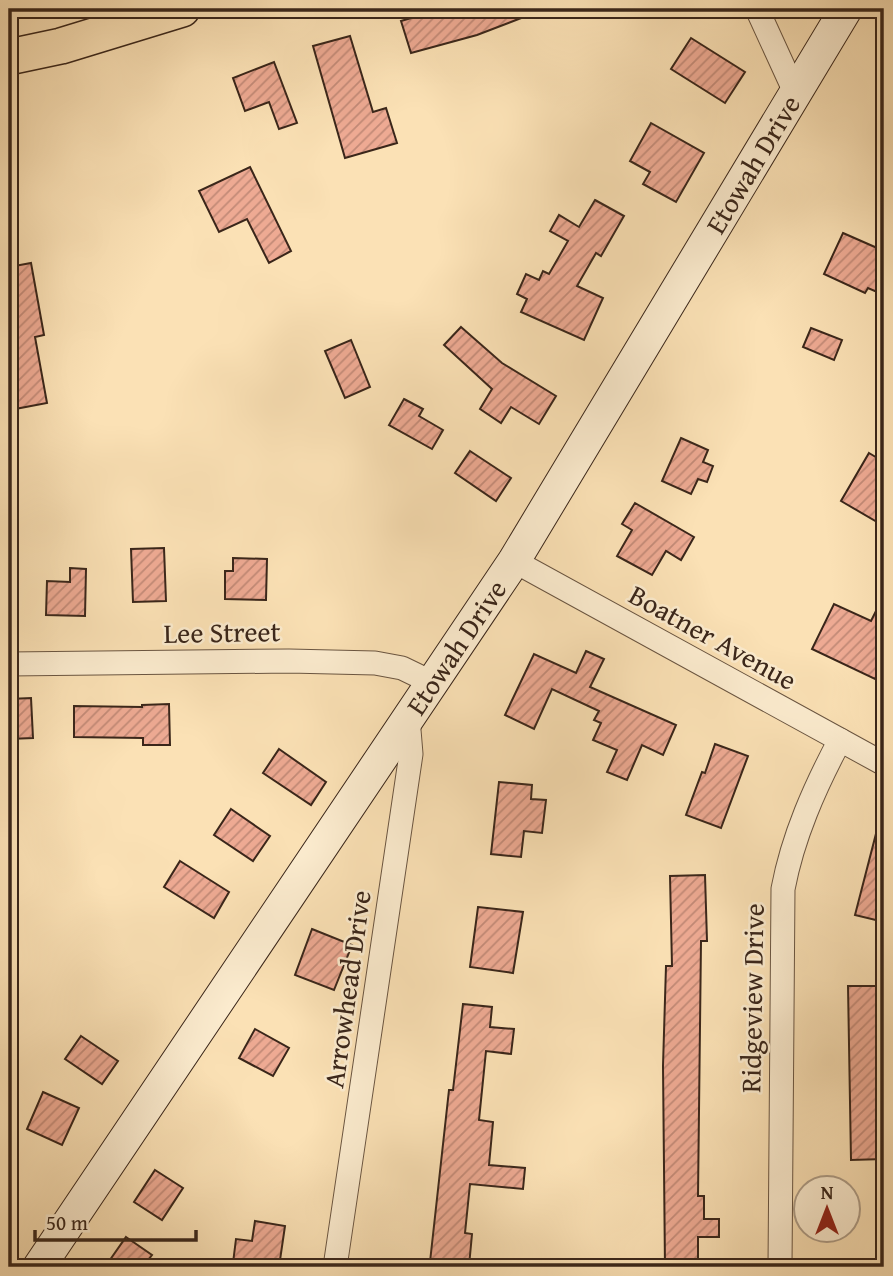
<svg xmlns="http://www.w3.org/2000/svg" width="893" height="1276" viewBox="0 0 893 1276" font-family="'Gentium Book Plus',serif">
	<style>
		.building { fill: url(#building-hatch); stroke: #3a261a; stroke-width: 2 }
		.lines { fill: none; stroke-linecap: round; stroke-linejoin: round }
		.street-casing { stroke: #6a5541; stroke-width: 25 }
		.secondary-casing { stroke: #3a261a; stroke-width: 34 }
		.primary-casing { stroke: #3a261a; stroke-width: 38 }
		.street { stroke: #fceccf; stroke-width: 23 }
		.secondary { stroke: #fceccf; stroke-width: 32 }
		.primary { stroke: #fbe1b5; stroke-width: 35 }
		.labels { text-anchor: middle; stroke-width: 5; stroke-linejoin: round; paint-order: stroke }
		.street-label { font-size: 28px; fill: #3a261a; stroke: #fceccf }
	</style>
	<defs>
		<pattern id="building-hatch" width="6" height="6" patternUnits="userSpaceOnUse" patternTransform="scale(1.75)"><rect width="6" height="6" fill="#eeaa93"/><path d="M-1 1l2-2M0 6l6-6M5 7l2-2" fill="none" stroke="#c28a77"/></pattern>
	</defs>
	<rect width="100%" height="100%" fill="#fbe1b5"/>
	<filter id="stains"><feTurbulence type="fractalNoise" baseFrequency=".00286" numOctaves="4"/><feColorMatrix values="0 0 0 0 .2 0 0 0 0 .09 0 0 0 0 .02 0 0 0 .5 -.17"/></filter>
	<radialGradient id="worn" r=".72"><stop offset=".6" stop-color="#630" stop-opacity="0"/><stop offset="1" stop-color="#630" stop-opacity=".3"/></radialGradient>
	<g class="building">
		<polygon points="442,9 542,9 542,10 477,35 411,53 401,21"/>
		<polygon points="350,36 373,112 386,108 397,143 345,158 313,46"/>
		<polygon points="691,38 745,72 725,103 671,69"/>
		<polygon points="274,62 297,123 279,129 269,102 245,111 233,78"/>
		<polygon points="651,123 704,153 676,202 643,184 650,172 630,161"/>
		<polygon points="250,167 291,251 269,263 247,219 219,232 199,191"/>
		<polygon points="595,200 624,216 601,256 596,253 577,286 603,298 584,340 521,312 527,299 517,294 526,274 539,280 543,271 549,274 568,241 550,231 559,215 579,227"/>
		<polygon points="843,233 884,251 884,295 868,288 865,293 824,274"/>
		<polygon points="31,263 44,335 35,337 47,403 15,409 9,377 9,367 14,366 9,334 9,267"/>
		<polygon points="461,327 502,363 556,396 539,424 511,407 501,423 480,409 492,389 444,345"/>
		<polygon points="811,328 842,340 834,360 803,347"/>
		<polygon points="351,340 370,387 345,398 325,351"/>
		<polygon points="404,399 423,409 419,416 443,430 432,449 389,425"/>
		<polygon points="681,438 708,450 703,462 713,466 707,482 698,479 691,494 662,481"/>
		<polygon points="470,451 511,478 496,501 455,473"/>
		<polygon points="869,453 884,462 884,526 841,501"/>
		<polygon points="635,503 694,537 681,560 666,551 652,575 617,556 632,530 622,524"/>
		<polygon points="164,548 166,601 133,602 131,549"/>
		<polygon points="233,558 267,559 266,600 225,599 225,571 233,571"/>
		<polygon points="70,568 86,569 85,616 46,615 47,581 70,582"/>
		<polygon points="884,595 884,660 875,679 812,649 834,604 871,621"/>
		<polygon points="586,651 604,659 590,687 676,725 663,755 642,745 627,780 607,772 617,750 593,740 601,723 594,720 599,711 552,689 534,729 505,715 534,654 576,673"/>
		<polygon points="31,698 33,738 9,739 9,699"/>
		<polygon points="169,704 170,745 143,745 143,738 74,737 74,706 142,707 142,705"/>
		<polygon points="715,744 748,756 721,828 686,815 702,772 705,773"/>
		<polygon points="279,749 326,782 311,805 263,773"/>
		<polygon points="499,782 532,785 531,799 546,800 542,833 524,831 521,857 491,854"/>
		<polygon points="231,809 270,836 253,861 214,835"/>
		<polygon points="878,826 884,827 884,922 855,915"/>
		<polygon points="180,861 229,892 214,918 164,887"/>
		<polygon points="705,875 707,941 701,941 698,1196 704,1196 704,1219 719,1219 719,1237 698,1237 698,1267 665,1267 663,1066 666,966 672,966 670,876"/>
		<polygon points="478,907 523,912 513,973 470,967"/>
		<polygon points="312,929 352,945 334,990 295,975"/>
		<polygon points="848,986 882,986 882,1017 884,1017 884,1159 851,1160"/>
		<polygon points="463,1004 492,1007 490,1027 514,1029 511,1054 486,1051 479,1120 493,1122 489,1165 525,1168 523,1189 470,1184 465,1233 472,1234 469,1266 430,1262 449,1090 453,1090"/>
		<polygon points="255,1029 289,1048 273,1076 239,1058"/>
		<polygon points="81,1036 118,1061 102,1084 65,1059"/>
		<polygon points="43,1092 79,1108 62,1145 27,1129"/>
		<polygon points="155,1170 183,1188 162,1220 134,1202"/>
		<polygon points="255,1221 285,1226 279,1267 233,1263 236,1239 252,1241"/>
		<polygon points="126,1237 152,1255 143,1267 105,1267"/>
	</g>
	<g class="lines">
		<g class="street-casing">
			<g id="street">
				<polyline points="757,9 795,92"/>
				<polyline points="514,561 884,764"/>
				<polyline points="9,664 289,661 375,663 402,668 433,683"/>
				<polyline points="335,1267 411,754 408,718"/>
				<path d="M780,1267L783,889C793,836 815,787 840,740"/>
			</g>
		</g>
		<g class="secondary-casing">
			<g id="secondary">
				<path id="s1" d="M39,1267L514,561L846,9"/>
			</g>
		</g>
		<g class="primary-casing">
			<polyline id="primary" points="9,57 61,46 182,9"/>
		</g>
		<use href="#street" class="street"/>
		<use href="#secondary" class="secondary"/>
		<use href="#primary" class="primary"/>
	</g>
	<g class="labels">
		<g class="street-label">
			<text dy="10" stroke="none"><textPath href="#s1" startOffset="1314">Etowah Drive</textPath></text>
			<text transform="translate(222 632) rotate(-1)" y="10">Lee Street</text>
			<text transform="translate(713 637) rotate(29)" y="10">Boatner Avenue</text>
			<text dy="10" stroke="none"><textPath href="#s1" startOffset="747">Etowah Drive</textPath></text>
			<text transform="translate(347 989) rotate(-82)" y="10">Arrowhead Drive</text>
			<text transform="translate(752 998) rotate(-89)" y="10">Ridgeview Drive</text>
		</g>
	</g>
	<rect width="893" height="1276" fill="none" stroke="#fbe1b5" stroke-width="35"/>
	<rect x="10" y="10" width="872" height="1255" fill="none" stroke="#3a261a" stroke-width="3.5"/>
	<rect x="18" y="18" width="858" height="1241" fill="none" stroke="#3a261a" stroke-width="2"/>
	<g transform="translate(827 1209)"><circle r="33" fill="#fceccf" stroke="#ae9d87" stroke-width="2"/>
	<path d="M0-5L12 26L0 18L-12 26Z" fill="#8f2418"/>
	<text y="-10" font-size="19" font-weight="bold" text-anchor="middle" fill="#3a261a">N</text>
	</g>
	<path d="M35 1230v10h161v-10" fill="none" stroke="#3a261a" stroke-width="3.5"/>
	<text x="46" y="1230" font-size="21" fill="#3a261a" stroke="#fceccf" stroke-width="5" paint-order="stroke">50 m</text>
	<rect width="100%" height="100%" filter="url(#stains)"/>
	<rect width="100%" height="100%" fill="url(#worn)"/>
</svg>
